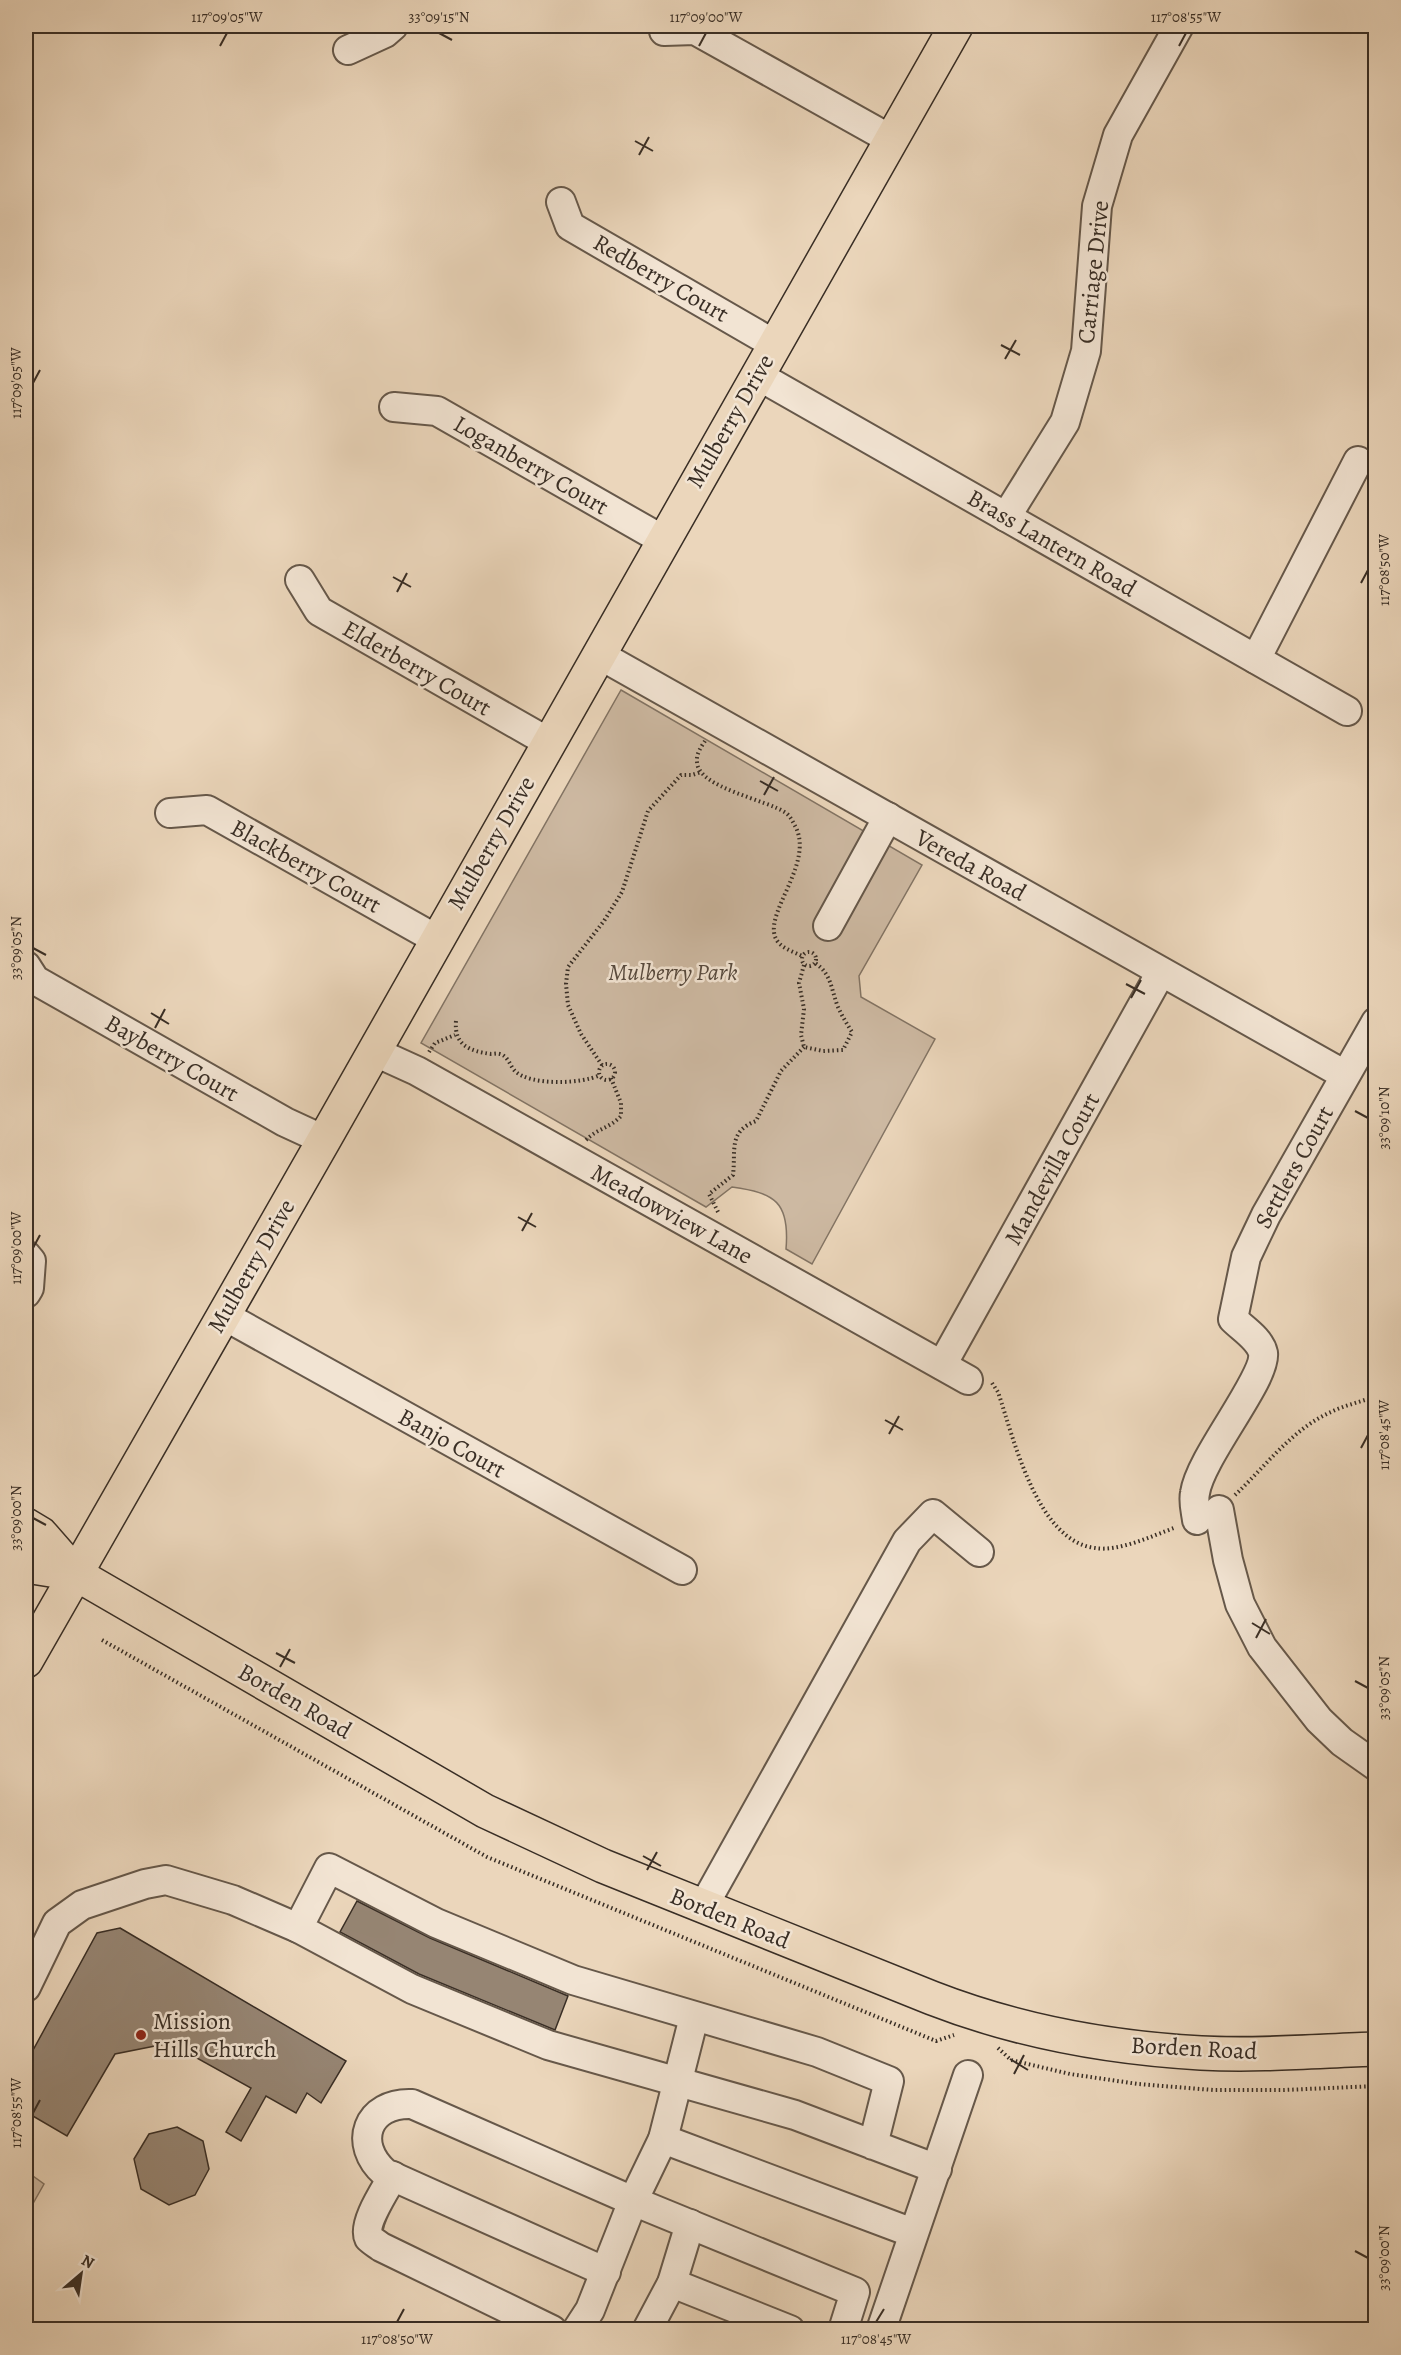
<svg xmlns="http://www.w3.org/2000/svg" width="1401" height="2355" viewBox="0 0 1401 2355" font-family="Alegreya,serif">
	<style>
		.green { fill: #cdb9a2; stroke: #837464; stroke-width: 1.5 }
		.building { fill: #968573; stroke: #392e25; stroke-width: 1.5 }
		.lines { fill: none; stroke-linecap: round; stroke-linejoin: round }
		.minor-casing { stroke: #66584a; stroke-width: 32 }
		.major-casing { stroke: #392e25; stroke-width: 36 }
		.path { stroke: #392e25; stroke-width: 4; stroke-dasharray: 1.5 3; stroke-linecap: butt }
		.minor { stroke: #f2e4d3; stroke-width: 28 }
		.major { stroke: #ebd6bb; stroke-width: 33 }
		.ticks { fill: none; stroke: #392e25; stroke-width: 2 }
		.poi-dot { fill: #8f2418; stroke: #f2e4d3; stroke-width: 2 }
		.labels { text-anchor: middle; stroke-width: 5; stroke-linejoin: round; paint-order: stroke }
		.street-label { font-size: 24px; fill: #392e25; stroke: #f2e4d3 }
		.park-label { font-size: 24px; font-style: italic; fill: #574a3e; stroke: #f2e4d3 }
		.poi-label { font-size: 24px; fill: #392e25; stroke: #f2e4d3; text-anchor: start }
		.neatline { fill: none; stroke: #392e25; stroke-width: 2 }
		.ticks-label { font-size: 15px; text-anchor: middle; fill: #392e25 }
	</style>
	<rect width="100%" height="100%" fill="#ebd6bb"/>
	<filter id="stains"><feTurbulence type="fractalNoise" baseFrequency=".00333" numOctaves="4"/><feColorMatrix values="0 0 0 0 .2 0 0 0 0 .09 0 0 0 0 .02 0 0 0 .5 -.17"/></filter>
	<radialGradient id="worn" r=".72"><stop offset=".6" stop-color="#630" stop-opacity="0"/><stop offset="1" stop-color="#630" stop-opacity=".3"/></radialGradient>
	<g class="green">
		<path d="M621,690L922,865L859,976L861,997L935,1039L812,1264L786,1249C790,1202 775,1193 732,1187L706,1207L421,1043Z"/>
		<polygon points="26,2171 44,2184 26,2216"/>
	</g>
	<g class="building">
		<polygon points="357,1901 430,1938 568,1996 555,2030 419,1974 340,1932"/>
		<polygon points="120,1928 346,2061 321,2103 307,2093 296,2113 266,2096 241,2141 226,2132 251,2088 170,2043 115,2054 67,2136 26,2112 26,2063 97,1933"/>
		<polygon points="177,2127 203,2141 209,2169 195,2195 169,2205 141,2189 134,2159 149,2134"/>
	</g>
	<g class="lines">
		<g class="minor-casing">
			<g id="minor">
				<polyline points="664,31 695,30 890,139"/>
				<polyline points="348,50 385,33 393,26"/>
				<polyline points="561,202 570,226 774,344"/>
				<polyline points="757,375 1347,711"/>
				<polyline points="394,407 437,411 663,540"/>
				<polyline points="1006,517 1065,422 1086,351 1097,206 1118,135 1179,26"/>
				<polyline points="300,580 319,611 548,742"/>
				<polyline points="598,654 1345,1075"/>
				<polyline points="1256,659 1358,461"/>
				<polyline points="170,813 207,810 436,939"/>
				<polyline points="828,926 888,817"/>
				<polyline points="26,966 35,980 285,1122 324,1140"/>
				<polyline points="373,1051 417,1071 968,1380"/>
				<polyline points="26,1255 31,1261 29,1288 26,1293"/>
				<polyline points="223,1315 682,1570"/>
				<polyline points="942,1365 1161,972"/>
				<polyline points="1219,1510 1228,1560 1240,1604 1262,1647 1319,1720 1342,1742 1376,1766"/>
				<path d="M1197,1520C1196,1512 1193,1502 1195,1493C1200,1457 1267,1378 1263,1353C1260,1339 1243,1329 1233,1319L1246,1257L1266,1215L1376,1022"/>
				<polyline points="703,1907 907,1541 933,1514 979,1552"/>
				<polyline points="26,1987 57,1923 82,1905 145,1884 166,1880 233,1900 298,1928"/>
				<polyline points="663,2139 913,2233"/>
				<polyline points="873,2145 889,2081 817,2052 573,1980 436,1923 329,1868 298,1928 412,1989 548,2045 795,2115 937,2169"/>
				<path d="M393,2176C386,2189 362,2224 369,2238C372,2241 377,2244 381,2247L552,2330"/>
				<path d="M606,2272L385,2173C352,2144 367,2102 412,2104L633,2201L855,2292L843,2330"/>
				<polyline points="672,2283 790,2330"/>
				<polyline points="577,2330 590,2310 633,2201 663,2139 694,2017"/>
				<polyline points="647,2330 672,2283 690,2224"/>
				<polyline points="881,2330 968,2075"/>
			</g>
		</g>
		<g class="major-casing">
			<g id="major">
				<path d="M26,1525L41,1534L76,1574L485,1811L603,1866L932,1998C1017,2031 1111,2048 1201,2053C1259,2056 1318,2051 1376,2049"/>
				<polyline points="26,1566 76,1574"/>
				<polyline points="26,1661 324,1140 956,26"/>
			</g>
		</g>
		<g class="path">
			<path d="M705,741C701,747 696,754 697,762C698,788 768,800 786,813C790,816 792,820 794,824C818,863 758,917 778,942C784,949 794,952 802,956"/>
			<circle cx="809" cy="959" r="7"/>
			<path d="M804,965L799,983L804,1009L801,1035L804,1047L823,1051L843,1050L852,1032C847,1024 842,1016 838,1007C831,990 832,974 815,963"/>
			<path d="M456,1021C454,1045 469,1051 491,1054C494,1054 497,1053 500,1054C508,1056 510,1066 515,1071C530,1086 582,1084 600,1075"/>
			<polyline points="429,1052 435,1043 455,1035"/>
			<circle cx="607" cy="1072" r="8"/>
			<polyline points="602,1065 581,1034 568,1005 566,984 568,967 604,921 622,892 648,811 681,775 692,775 701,772"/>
			<path d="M586,1140C598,1128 610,1128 621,1116V1103L611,1078"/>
			<path d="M718,1212L709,1194L733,1175C736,1149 728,1132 756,1121L781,1071L804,1047"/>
			<path d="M992,1383L998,1392C1014,1439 1037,1541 1095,1548C1118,1552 1152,1536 1174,1528"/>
			<path d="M1235,1495C1265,1467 1292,1429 1331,1412C1345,1405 1361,1402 1376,1396"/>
			<polyline points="102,1640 487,1857 936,2041 954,2035"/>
			<polyline points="998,2048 1011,2060 1070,2074 1138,2084 1213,2090 1284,2090 1376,2086"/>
		</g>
		<use href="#minor" class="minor"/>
		<use href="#major" class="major"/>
	</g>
	<path class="ticks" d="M439,33L452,40M220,46L227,33M699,46L706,33M1179,46L1186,33M635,141L653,151M639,155L649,137M1001,345L1020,355M1005,359L1016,340M33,383L40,370M393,577L411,587M1361,583L1368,570M397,592L407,573M760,781L778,791M764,795L774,777M33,948L46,955M1126,984L1145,994M1131,998L1141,980M151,1013L169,1024M155,1028L165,1009M1355,1111L1368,1118M518,1217L536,1227M522,1231L532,1213M33,1248L40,1235M885,1420L903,1430M889,1434L899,1416M1361,1448L1368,1435M33,1518L46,1525M1252,1623L1270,1634M1256,1638L1266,1619M276,1653L295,1663M280,1667L290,1649M1355,1681L1368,1688M643,1856L661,1866M647,1870L657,1852M1010,2059L1028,2070M1014,2074L1024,2055M33,2113L40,2100M1355,2251L1368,2258M397,2322L404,2309M876,2322L884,2309"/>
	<circle class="poi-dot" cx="141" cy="2035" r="6"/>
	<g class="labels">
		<g class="street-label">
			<text transform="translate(1093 272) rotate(-84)" y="8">Carriage Drive</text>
			<text transform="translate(661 278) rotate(30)" y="8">Redberry Court</text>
			<text transform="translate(730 421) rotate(-60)" y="8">Mulberry Drive</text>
			<text transform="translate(531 465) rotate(30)" y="8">Loganberry Court</text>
			<text transform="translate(1052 543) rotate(30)" y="8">Brass Lantern Road</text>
			<text transform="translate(417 668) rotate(30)" y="8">Elderberry Court</text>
			<text transform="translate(491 843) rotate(-60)" y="8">Mulberry Drive</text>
			<text transform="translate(971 865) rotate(29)" y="8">Vereda Road</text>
			<text transform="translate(306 866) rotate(29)" y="8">Blackberry Court</text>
			<text transform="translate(172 1058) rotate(30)" y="8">Bayberry Court</text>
			<text transform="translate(1294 1167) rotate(-61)" y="8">Settlers Court</text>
			<text transform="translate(1052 1169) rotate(-61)" y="8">Mandevilla Court</text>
			<text transform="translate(672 1214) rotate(29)" y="8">Meadowview Lane</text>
			<text transform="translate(251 1266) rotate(-60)" y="8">Mulberry Drive</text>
			<text transform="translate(452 1443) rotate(29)" y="8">Banjo Court</text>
			<text transform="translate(295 1701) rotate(30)" y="8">Borden Road</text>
			<text transform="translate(730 1918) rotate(22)" y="8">Borden Road</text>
			<text transform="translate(1194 2048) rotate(3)" y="8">Borden Road</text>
		</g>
		<g class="park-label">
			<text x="673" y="980">Mulberry Park</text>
		</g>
		<g class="poi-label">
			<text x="153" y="2029">Mission<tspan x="153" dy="28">Hills Church</tspan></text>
		</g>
	</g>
	<rect width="1401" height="2355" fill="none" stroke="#ebd6bb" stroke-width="66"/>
	<g transform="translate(81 2274) rotate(29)" stroke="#f2e4d3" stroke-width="4.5" paint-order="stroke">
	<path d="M0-4.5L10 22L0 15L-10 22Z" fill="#392e25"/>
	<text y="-9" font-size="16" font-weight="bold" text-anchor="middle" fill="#392e25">N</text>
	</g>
	<rect x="33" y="33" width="1335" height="2289" class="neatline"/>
	<g class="ticks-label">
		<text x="227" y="22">117°09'05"W</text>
		<text x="439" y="22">33°09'15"N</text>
		<text x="706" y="22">117°09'00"W</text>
		<text x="1186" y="22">117°08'55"W</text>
		<text transform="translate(16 383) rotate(-90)" y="5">117°09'05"W</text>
		<text transform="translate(1384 570) rotate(-90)" y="5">117°08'50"W</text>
		<text transform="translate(16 948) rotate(-90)" y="5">33°09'05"N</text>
		<text transform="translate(1384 1118) rotate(-90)" y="5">33°09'10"N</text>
		<text transform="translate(16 1248) rotate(-90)" y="5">117°09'00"W</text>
		<text transform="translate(1384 1435) rotate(-90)" y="5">117°08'45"W</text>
		<text transform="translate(16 1518) rotate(-90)" y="5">33°09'00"N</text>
		<text transform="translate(1384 1688) rotate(-90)" y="5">33°09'05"N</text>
		<text transform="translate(16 2113) rotate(-90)" y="5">117°08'55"W</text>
		<text transform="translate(1384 2258) rotate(-90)" y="5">33°09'00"N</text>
		<text x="397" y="2344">117°08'50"W</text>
		<text x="876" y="2344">117°08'45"W</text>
	</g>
	<rect width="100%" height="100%" filter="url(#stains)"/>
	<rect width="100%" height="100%" fill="url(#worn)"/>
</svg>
